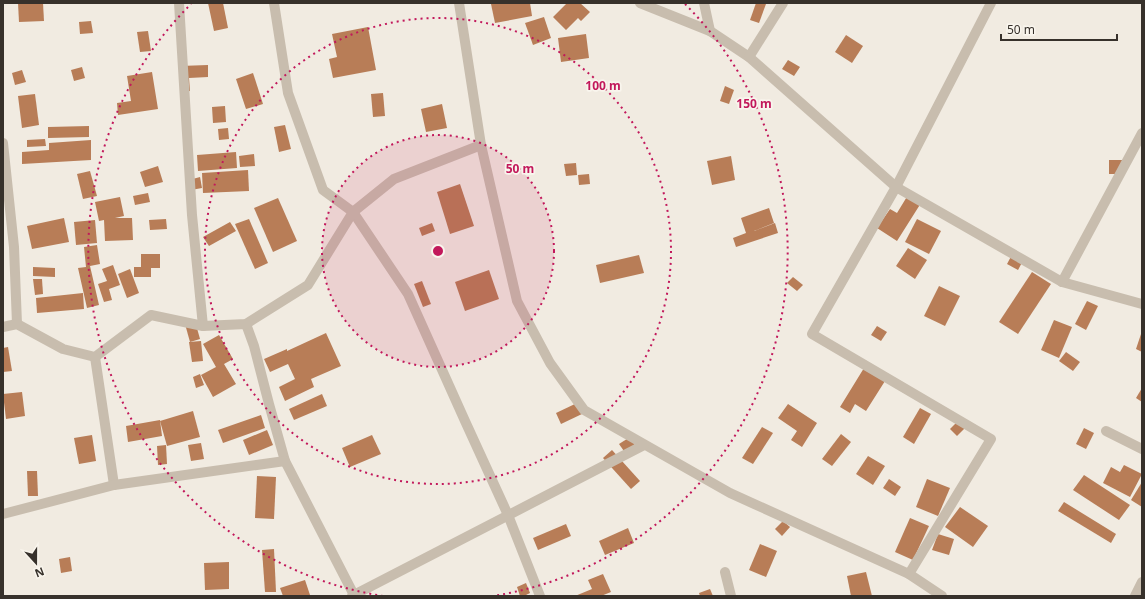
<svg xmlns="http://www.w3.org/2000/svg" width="1145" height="599" viewBox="0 0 1145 599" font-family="'Noto Sans',sans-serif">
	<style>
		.building { fill: #b87d57 }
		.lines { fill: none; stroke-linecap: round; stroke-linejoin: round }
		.minor { stroke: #c8bdae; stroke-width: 10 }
		.ring { fill: none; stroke: #c2185b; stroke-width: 2; stroke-dasharray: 2 4 }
		.centre { fill: #c2185b; stroke: #f9f5ed; stroke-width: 2 }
		.ring-label { font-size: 12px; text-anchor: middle; font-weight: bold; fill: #c2185b; stroke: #f9f5ed; stroke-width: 3.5; stroke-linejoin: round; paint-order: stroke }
	</style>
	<rect width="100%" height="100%" fill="#f1ebe1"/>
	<g class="building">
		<polygon points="18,3 43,3 44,21 19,22"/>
		<polygon points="208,3 223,3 228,28 214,31"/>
		<polygon points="494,3 530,3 532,16 495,23 491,4"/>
		<polygon points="567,3 580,3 590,12 581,21 578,18 566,30 553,17"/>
		<polygon points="756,3 766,4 759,23 750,20"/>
		<polygon points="544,17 551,38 533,45 525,23"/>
		<polygon points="91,21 93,33 80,34 79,22"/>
		<polygon points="368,27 376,70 333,78 329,59 337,57 332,34"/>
		<polygon points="148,31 151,51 140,52 137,32"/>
		<polygon points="586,34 589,58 561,62 558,38"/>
		<polygon points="846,35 863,46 852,63 835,52"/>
		<polygon points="788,60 800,67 794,76 782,69"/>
		<polygon points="208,65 208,77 189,78 190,91 181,92 180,66"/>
		<polygon points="82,67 85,78 74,81 71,70"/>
		<polygon points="22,70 26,82 15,85 12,73"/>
		<polygon points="152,72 158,109 118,115 117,103 131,101 127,76"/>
		<polygon points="253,73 263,104 246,109 236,79"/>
		<polygon points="725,86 734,90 729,104 720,101"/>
		<polygon points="383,93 385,116 373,117 371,94"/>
		<polygon points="35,94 39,125 22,128 18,96"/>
		<polygon points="442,104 447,128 426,132 421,109"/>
		<polygon points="225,106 226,122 213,123 212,107"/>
		<polygon points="285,125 291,149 279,152 274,127"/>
		<polygon points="89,126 89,137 48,138 48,127"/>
		<polygon points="228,128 229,139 219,140 218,129"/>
		<polygon points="45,139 46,146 27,147 27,140"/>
		<polygon points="91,140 91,160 22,164 22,152 49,150 49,143"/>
		<polygon points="236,152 237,168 198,171 197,155"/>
		<polygon points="254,154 255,166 240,167 239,156"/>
		<polygon points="731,156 735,180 712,185 707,161"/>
		<rect x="1109" y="160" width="13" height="14"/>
		<polygon points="576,163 577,175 566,176 564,164"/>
		<polygon points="158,166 163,182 145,187 140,172"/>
		<polygon points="248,170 249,191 203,193 202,173"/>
		<polygon points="90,171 97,196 83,199 77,174"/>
		<polygon points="589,174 590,184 579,185 578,175"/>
		<polygon points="200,177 202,188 191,190 189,180"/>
		<polygon points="460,184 474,226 450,234 437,192"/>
		<polygon points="148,193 150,202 135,205 133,196"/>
		<polygon points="908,195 921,203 897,241 877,228 890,209 897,213"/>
		<polygon points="120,197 124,216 115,218 132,218 133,240 105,241 104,220 99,221 95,202"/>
		<polygon points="278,198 297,241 273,252 254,208"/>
		<polygon points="769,208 774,223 754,231 775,223 778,233 736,247 733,238 746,233 741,218"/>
		<polygon points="64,218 69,242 32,249 27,226"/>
		<polygon points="166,219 167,229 150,230 149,220"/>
		<polygon points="249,219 268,263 255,269 235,224"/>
		<polygon points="917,219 941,231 929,254 905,242"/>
		<polygon points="95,220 97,243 76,245 74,222"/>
		<polygon points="230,222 236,231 209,246 203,237"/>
		<polygon points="432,223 435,231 422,236 419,228"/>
		<polygon points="97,245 100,264 90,266 99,305 87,308 78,268 86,267 84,247"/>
		<polygon points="908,248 927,260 915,279 896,266"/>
		<polygon points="1014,251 1025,257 1018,270 1007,264"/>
		<polygon points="141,254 160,254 160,268 151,268 151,277 134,277 134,267 141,267"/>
		<polygon points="639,255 644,273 600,283 596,265"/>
		<polygon points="113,265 120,285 109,289 112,300 104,302 98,284 107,281 102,269"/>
		<polygon points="33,267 55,268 55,277 33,276"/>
		<polygon points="130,269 139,293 127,298 118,274"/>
		<polygon points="489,270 499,299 465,311 455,282"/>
		<polygon points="1032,272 1051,284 1018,334 999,322"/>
		<polygon points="793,277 803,285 797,291 787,283"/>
		<polygon points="33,279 42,279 43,294 35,295"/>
		<polygon points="422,281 431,304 423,307 414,284"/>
		<polygon points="939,286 960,296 945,326 924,316"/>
		<polygon points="83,293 84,309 37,313 36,298"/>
		<polygon points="1087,301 1098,306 1086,330 1075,324"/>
		<polygon points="1054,320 1072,327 1059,358 1041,350"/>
		<polygon points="195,321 200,339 190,342 185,324"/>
		<polygon points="877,326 887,332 881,341 871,335"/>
		<polygon points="1142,331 1142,352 1136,349"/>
		<polygon points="326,333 341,366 311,379 314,387 285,401 279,387 295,379 288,364 270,372 264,359 287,349 287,351"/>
		<polygon points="219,335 233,359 224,364 236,384 213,397 201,375 216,367 203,344"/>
		<polygon points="201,341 203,361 192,362 189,342"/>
		<polygon points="8,347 12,371 3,372 3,348"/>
		<polygon points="1066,352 1080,362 1073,371 1059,361"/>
		<polygon points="864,368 885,381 866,411 855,404 850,413 840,407"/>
		<polygon points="200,374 204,385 196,388 193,377"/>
		<polygon points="1142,388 1142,402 1136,398"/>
		<polygon points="22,392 25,416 6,419 3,394"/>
		<polygon points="322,394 327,406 294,420 289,409"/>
		<polygon points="577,403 582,414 561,424 556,413"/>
		<polygon points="788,404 817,423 802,447 791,440 797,431 778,418"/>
		<polygon points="920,408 931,414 914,444 903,437"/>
		<polygon points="193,411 200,437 167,446 160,421"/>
		<polygon points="261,415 265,428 223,443 218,430"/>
		<polygon points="160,420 162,436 128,442 126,426"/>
		<polygon points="958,421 965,428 957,436 950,429"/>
		<polygon points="762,427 773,433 753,464 742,458"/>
		<polygon points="1084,428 1094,433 1086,449 1076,444"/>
		<polygon points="267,430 273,445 249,455 243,440"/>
		<polygon points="841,434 851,442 832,466 822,459"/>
		<polygon points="92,435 96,461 79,464 74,438"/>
		<polygon points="372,435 381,454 350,467 342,448"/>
		<polygon points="630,437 636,447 626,454 619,444"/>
		<polygon points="201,443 204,459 191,461 188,445"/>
		<polygon points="166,445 167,464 158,465 157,446"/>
		<polygon points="612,450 640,481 631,489 603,458"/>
		<polygon points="868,456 885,466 873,485 856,474"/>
		<polygon points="1124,465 1142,474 1130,497 1103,483 1111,467 1120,472"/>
		<polygon points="27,471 37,471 38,496 28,496"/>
		<polygon points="1084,475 1130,505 1119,520 1073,490"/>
		<polygon points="257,476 276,477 274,519 255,518"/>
		<polygon points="889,479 901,487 895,496 883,488"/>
		<polygon points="927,479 950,488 938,516 916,507"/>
		<polygon points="1142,482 1142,507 1131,500"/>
		<polygon points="1064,502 1116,534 1111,543 1058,511"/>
		<polygon points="960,507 988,526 973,547 945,527"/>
		<polygon points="910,518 929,526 913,560 895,552"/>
		<polygon points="783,521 790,527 782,536 775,529"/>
		<polygon points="566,524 571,536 538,550 533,538"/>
		<polygon points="628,528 634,543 605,555 599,541"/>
		<polygon points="938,534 954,539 949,555 932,550"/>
		<polygon points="760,544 777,551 766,577 749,570"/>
		<polygon points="274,549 276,592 265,592 262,550"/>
		<polygon points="70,557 72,571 61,573 59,559"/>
		<polygon points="229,562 229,589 205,590 204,563"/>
		<polygon points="866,572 872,596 851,596 847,576"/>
		<polygon points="603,574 611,592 601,596 575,596 592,589 588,580"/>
		<polygon points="305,580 310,595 307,596 283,596 280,588"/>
		<polygon points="526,583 530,593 524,596 520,596 517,587"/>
		<polygon points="710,589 713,596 700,596 699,593"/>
	</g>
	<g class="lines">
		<g class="minor">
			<polyline points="179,3 192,215 203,326"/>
			<polyline points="274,3 288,93 323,190 353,212 408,294 465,421 508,515 540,596"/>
			<polyline points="640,3 710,31 749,57 896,187 1062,282 1142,304"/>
			<polyline points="704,3 710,31"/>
			<polyline points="749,57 783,3"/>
			<polyline points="3,143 14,247 17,324"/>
			<polyline points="481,145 517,301 550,363 584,410 730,493 909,574 942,596"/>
			<polyline points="1062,282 1142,133"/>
			<polyline points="246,324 254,346 269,404 285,461 354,595"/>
			<polyline points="3,327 17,324 63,349 95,357 151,315 203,326 246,324 308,285 353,212 394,179 481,145 459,3"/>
			<polyline points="95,357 114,485"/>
			<polyline points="1106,431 1142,449"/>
			<polyline points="3,514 114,485 285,461"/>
			<polyline points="725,572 731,596"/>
			<polyline points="909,574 991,439 812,334 896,187 991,3"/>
			<polyline points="352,596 644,445"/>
			<polyline points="1135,596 1142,582"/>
		</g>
	</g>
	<circle cx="438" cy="251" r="116" fill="#c2185b" fill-opacity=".12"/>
	<g class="ring">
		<circle cx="438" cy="251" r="116"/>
		<circle cx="438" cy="251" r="233"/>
		<path d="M383 596A349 349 0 0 1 191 4M685 4A349 349 0 0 1 493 596"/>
	</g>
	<circle cx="438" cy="251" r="6" class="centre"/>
	<g class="ring-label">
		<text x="603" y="90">100 m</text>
		<text x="754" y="108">150 m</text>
		<text x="520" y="173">50 m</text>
	</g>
	<rect width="1145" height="599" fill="none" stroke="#37312b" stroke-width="8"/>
	<g transform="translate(36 563) rotate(159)" stroke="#f9f5ed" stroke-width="3" paint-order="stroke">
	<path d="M0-3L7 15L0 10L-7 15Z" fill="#37312b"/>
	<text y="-6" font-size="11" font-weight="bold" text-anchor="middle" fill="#37312b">N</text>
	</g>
	<path d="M1001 34v6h116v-6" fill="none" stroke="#37312b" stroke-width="2"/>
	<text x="1007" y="34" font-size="12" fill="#37312b" stroke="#f9f5ed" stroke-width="3" paint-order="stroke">50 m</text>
</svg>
